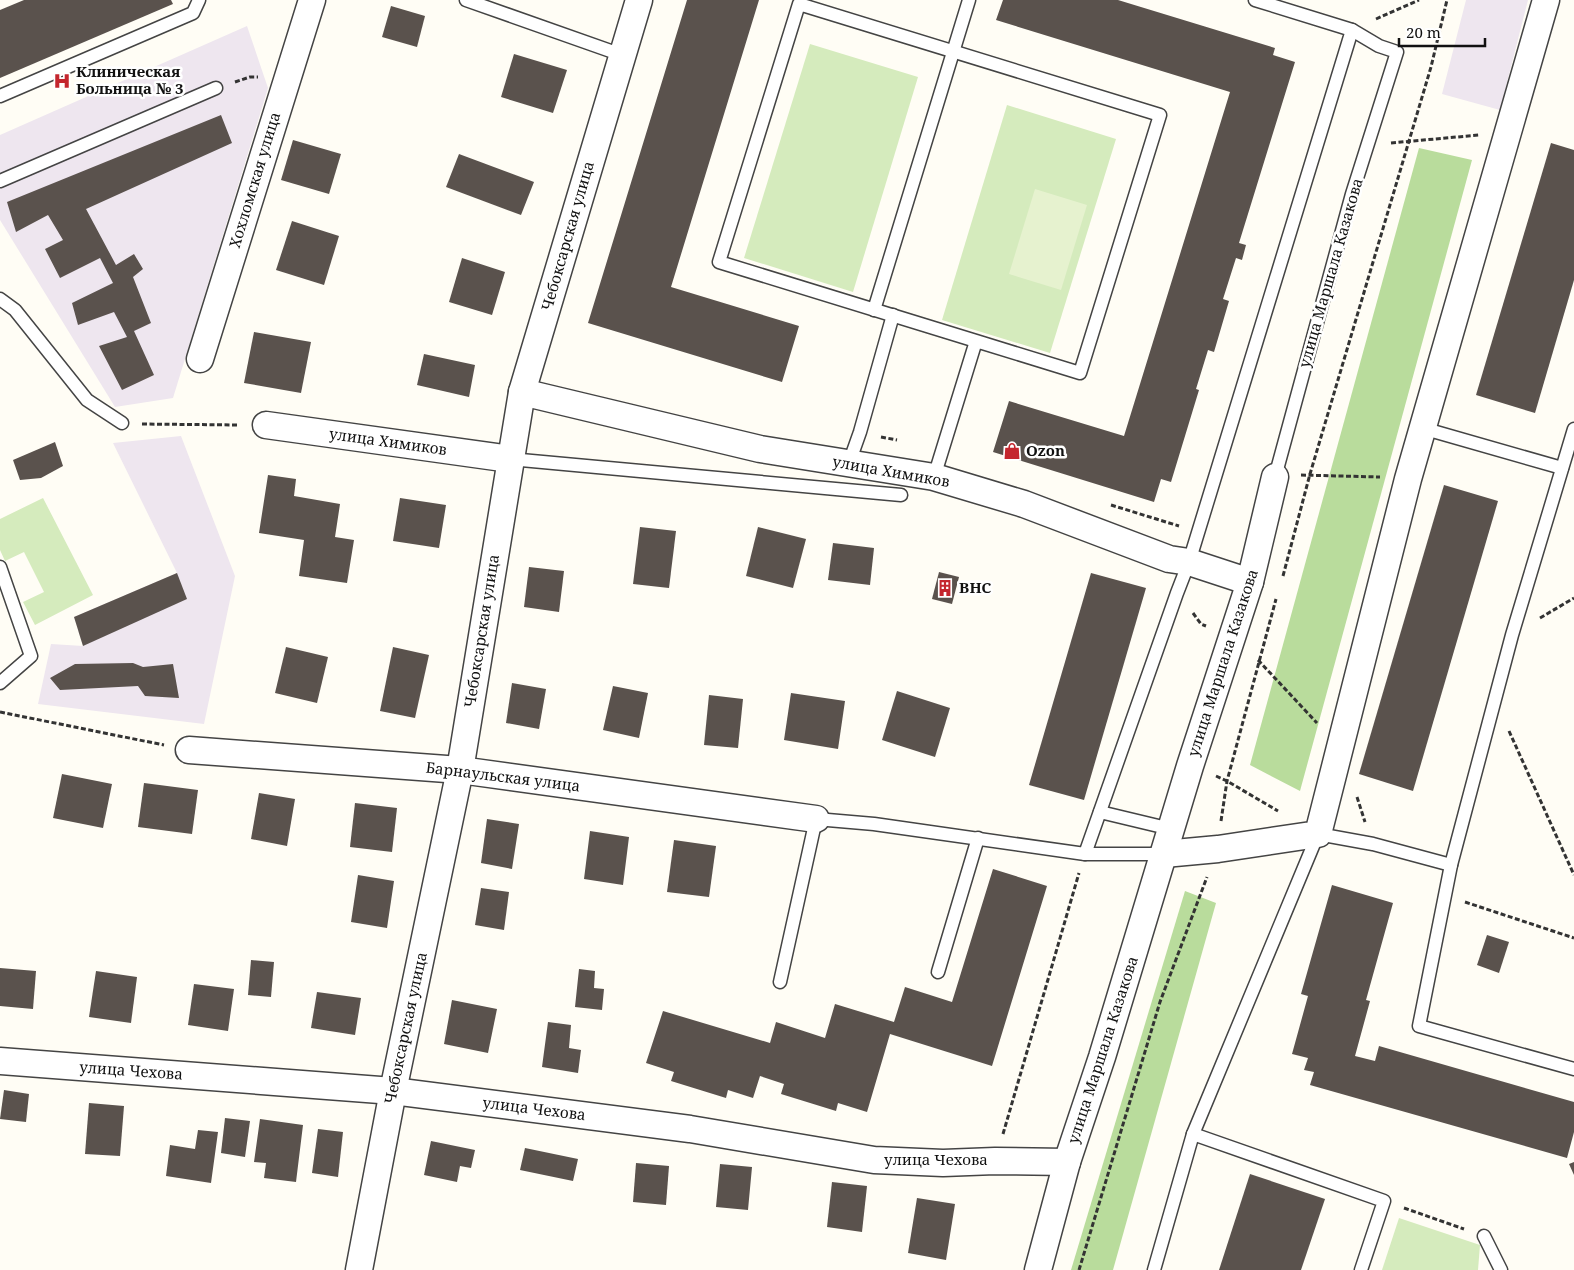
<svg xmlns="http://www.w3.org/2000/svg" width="1574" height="1270" viewBox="0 0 1574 1270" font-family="'Noto Serif',serif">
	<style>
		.industrial { fill: #eee6ef }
		.green { fill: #d5ebbd }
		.forest { fill: #b9dc9c }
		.pitch { fill: #e6f2cf }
		.building { fill: #5a524d }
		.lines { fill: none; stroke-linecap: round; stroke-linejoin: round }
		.lane-casing { stroke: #444; stroke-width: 15 }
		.street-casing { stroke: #444; stroke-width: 29 }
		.path { stroke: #333; stroke-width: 3; stroke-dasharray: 5 2.5; stroke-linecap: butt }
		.lane { stroke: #fff; stroke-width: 12 }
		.street { stroke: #fff; stroke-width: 26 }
		.labels { text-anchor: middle; stroke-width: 5; stroke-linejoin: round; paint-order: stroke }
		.poi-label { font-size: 15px; font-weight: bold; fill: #111; stroke: #fff; text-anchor: start }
		.street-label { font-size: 15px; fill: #111; stroke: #fff }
	</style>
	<rect width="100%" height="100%" fill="#fffdf5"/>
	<g class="industrial">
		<polygon points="1466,0 1528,0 1500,110 1442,94"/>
		<polygon points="247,26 268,88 173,398 115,407 0,220 0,135"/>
		<polygon points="181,436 235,576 204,724 38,704 51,644 83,646 74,617 177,573 113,443"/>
	</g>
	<g class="green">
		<polygon points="810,44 918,77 853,292 744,258"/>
		<polygon points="1007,105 1116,139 1050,353 942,320"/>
		<polygon points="43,498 93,595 35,625 23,602 44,592 24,552 5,561 0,550 0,519"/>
		<polygon points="1399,1218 1480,1245 1478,1270 1382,1270"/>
	</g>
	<g class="forest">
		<polygon points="1419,148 1472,160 1300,791 1250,765"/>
		<polygon points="1185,891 1216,903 1113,1270 1071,1270"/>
	</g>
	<polygon class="pitch" points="1035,189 1087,205 1061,290 1009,274"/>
	<g class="building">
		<polygon points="24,0 171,0 173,4 0,78 0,10"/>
		<polygon points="687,0 759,0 671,287 799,326 782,382 588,323"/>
		<polygon points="1003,0 1118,0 1275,48 1273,55 1295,62 1239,243 1246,245 1242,260 1236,258 1223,299 1229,301 1214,352 1208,350 1196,389 1199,390 1171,482 1161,479 1154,502 993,452 1009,401 1124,436 1230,92 996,20"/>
		<polygon points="391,6 425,16 417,47 382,37"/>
		<polygon points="514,54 567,70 553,113 501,97"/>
		<polygon points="221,115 232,143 86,209 116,265 134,254 143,269 133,277 151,323 134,331 154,375 122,390 99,346 127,337 114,312 78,325 72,303 113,283 100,258 60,278 45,249 63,240 48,215 16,232 7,202"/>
		<polygon points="293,140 341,154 329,194 281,180"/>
		<polygon points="1551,143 1574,150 1574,280 1535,413 1476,395"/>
		<polygon points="459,154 534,182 521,215 446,187"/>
		<polygon points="292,221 339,236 324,285 276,270"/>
		<polygon points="462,258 505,272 492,315 449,302"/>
		<polygon points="254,332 311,342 301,393 244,383"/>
		<polygon points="424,354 475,365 469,397 417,385"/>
		<polygon points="55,442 63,466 41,478 20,480 13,460"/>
		<polygon points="268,475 296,479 294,496 340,504 335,537 354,540 347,583 299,576 304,540 259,533"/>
		<polygon points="1444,485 1498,501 1413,791 1359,774"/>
		<polygon points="400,498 446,505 439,548 393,541"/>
		<polygon points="640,527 676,531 669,588 633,584"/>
		<polygon points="758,527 806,539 793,588 746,576"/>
		<polygon points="833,543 874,548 870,585 828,580"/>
		<polygon points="529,567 564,571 559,612 524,607"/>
		<polygon points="939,572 959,577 952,604 932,599"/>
		<polygon points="177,573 187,599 83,646 74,617"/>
		<polygon points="1091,573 1146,588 1084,800 1029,785"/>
		<polygon points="286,647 328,657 317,703 275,693"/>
		<polygon points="393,647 429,655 415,718 380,711"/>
		<polygon points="133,663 143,667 173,664 179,698 145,696 138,686 60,690 50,678 75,664"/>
		<polygon points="512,683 546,689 539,729 506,723"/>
		<polygon points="613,686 648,693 639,738 603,730"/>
		<polygon points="897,691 950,708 935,757 882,740"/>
		<polygon points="791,693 845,701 838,749 784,740"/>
		<polygon points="709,695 743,699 738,748 704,745"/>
		<polygon points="62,774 112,784 103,828 53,818"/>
		<polygon points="144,783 198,790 192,834 138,827"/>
		<polygon points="259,793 295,799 287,846 251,839"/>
		<polygon points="355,803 397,808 392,852 350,847"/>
		<polygon points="487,819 519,824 512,869 481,863"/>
		<polygon points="590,831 629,837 623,885 584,879"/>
		<polygon points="674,840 716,846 709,897 667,892"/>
		<polygon points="993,869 1047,886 992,1066 890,1034 867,1112 838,1103 836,1111 781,1094 784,1084 760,1076 753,1098 728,1090 726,1098 671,1081 674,1072 646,1063 663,1011 770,1043 776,1022 825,1038 835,1004 894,1022 905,987 952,1002"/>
		<polygon points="358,875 394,881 387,928 351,922"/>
		<polygon points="1332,885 1393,903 1366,1000 1370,1001 1355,1056 1375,1061 1379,1046 1574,1102 1574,1132 1567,1158 1310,1085 1314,1072 1304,1070 1308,1058 1292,1054 1308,996 1301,994"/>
		<polygon points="481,888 509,892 504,930 475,925"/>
		<polygon points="1487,935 1509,942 1499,973 1477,965"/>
		<polygon points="251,960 274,962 271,997 248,995"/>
		<polygon points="0,968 36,971 33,1009 0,1006"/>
		<polygon points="579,969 595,971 594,988 604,989 602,1010 575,1007"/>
		<polygon points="96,971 137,977 131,1023 89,1017"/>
		<polygon points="194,984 234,989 228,1031 188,1025"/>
		<polygon points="317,992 361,998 355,1035 311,1028"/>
		<polygon points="452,1000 497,1009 488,1053 444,1044"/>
		<polygon points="548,1022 571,1025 569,1048 581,1050 578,1073 542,1067"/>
		<polygon points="4,1090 29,1094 26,1122 0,1119"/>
		<polygon points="89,1103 124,1106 120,1156 85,1154"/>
		<polygon points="225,1118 250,1121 245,1157 221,1153"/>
		<polygon points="260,1119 303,1125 296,1182 264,1178 266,1163 254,1162"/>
		<polygon points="318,1129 343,1132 338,1177 312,1173"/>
		<polygon points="198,1130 218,1132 211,1183 166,1176 170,1145 195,1149"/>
		<polygon points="431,1141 475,1150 471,1168 460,1166 457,1182 424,1175"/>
		<polygon points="525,1148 578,1159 573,1181 520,1170"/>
		<polygon points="1574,1162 1574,1175 1569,1164"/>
		<polygon points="636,1163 669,1166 666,1205 633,1202"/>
		<polygon points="720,1164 752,1167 748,1210 716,1207"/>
		<polygon points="1250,1174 1325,1199 1301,1270 1219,1270"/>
		<polygon points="832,1182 867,1186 862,1232 827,1227"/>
		<polygon points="917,1198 955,1204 946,1260 908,1253"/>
	</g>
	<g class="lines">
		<g class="lane-casing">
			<g id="lane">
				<polyline points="466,0 622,55"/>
				<polyline points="0,96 193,13 199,0"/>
				<polyline points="0,181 216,88"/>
				<polyline points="0,299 15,310 87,400 122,423"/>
				<polyline points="874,310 969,0"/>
				<polyline points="1422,428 1562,468"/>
				<polyline points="1574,429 1512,635 1451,865 1419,1026 1574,1069"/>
				<polyline points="510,459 901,495"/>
				<polyline points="849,463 860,432 893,315"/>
				<polyline points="934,477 976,341 1080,373 1160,115 799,4 719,262 976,341"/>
				<polyline points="1275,477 1352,194 1397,52 1379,46 1352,30"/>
				<polyline points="0,567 31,656 0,683"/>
				<polyline points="1100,812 1171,829"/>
				<polyline points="1085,854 1177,593 1189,562 1352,30 1255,0"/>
				<polyline points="938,972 978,838"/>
				<polyline points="780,982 816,819 874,824 1085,854 1164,854"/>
				<polyline points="1193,1134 1384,1201 1361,1270"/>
				<polyline points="1484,1236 1501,1270"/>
				<polyline points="1154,1270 1193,1134 1318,834 1373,844 1451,865"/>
			</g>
		</g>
		<g class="street-casing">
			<g id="street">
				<polyline points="200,359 312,0"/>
				<polyline points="522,392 760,449 934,477 1024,504 1169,559 1189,562 1250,582"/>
				<polyline points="266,425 510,459"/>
				<polyline points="189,750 460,770 816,819"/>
				<polyline points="1164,854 1218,849 1318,834 1408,479 1546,0"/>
				<polyline points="0,1061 393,1091 690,1129 874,1160 943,1163 995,1161 1067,1162"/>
				<polyline points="359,1270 393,1091 460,770 522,392 639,0"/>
				<polyline points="1038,1270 1067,1162 1102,1057 1190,766 1250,582 1275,477"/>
			</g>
		</g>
		<g class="path">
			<polyline points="1376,19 1419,0"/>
			<polyline points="235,82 250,77 258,77"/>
			<polyline points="1391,143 1479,135"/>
			<polyline points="142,424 239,425"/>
			<polyline points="881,437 897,440"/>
			<polyline points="1301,475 1380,477"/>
			<polyline points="1111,505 1179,526"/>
			<polyline points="1283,576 1310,474 1431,67 1447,0"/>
			<polyline points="1193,613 1201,624 1206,626"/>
			<polyline points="1540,618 1574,598"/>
			<polyline points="1258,660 1317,723"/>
			<polyline points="0,712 164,745"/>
			<polyline points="1509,731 1574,875"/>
			<polyline points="1216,776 1227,781 1278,811"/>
			<polyline points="1357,797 1365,822"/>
			<polyline points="1221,821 1227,781 1276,599"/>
			<polyline points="1465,902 1574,938"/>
			<polyline points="1003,1134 1079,873"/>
			<polyline points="1404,1208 1464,1229"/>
			<polyline points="1079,1270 1160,1002 1207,877"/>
		</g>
		<use href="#lane" class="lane"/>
		<use href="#street" class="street"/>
	</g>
	<defs>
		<g id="hospital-bare" transform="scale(1.35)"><path d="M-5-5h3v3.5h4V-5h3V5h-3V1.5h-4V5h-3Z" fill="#c4262e" stroke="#fff" stroke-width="2.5" paint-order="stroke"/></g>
		<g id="shop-bare" transform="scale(1.35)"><path d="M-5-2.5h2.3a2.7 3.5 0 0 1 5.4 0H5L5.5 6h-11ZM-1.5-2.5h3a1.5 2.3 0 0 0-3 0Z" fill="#c4262e" stroke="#fff" stroke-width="2.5" paint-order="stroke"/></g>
		<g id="building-bare" transform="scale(1.35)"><path d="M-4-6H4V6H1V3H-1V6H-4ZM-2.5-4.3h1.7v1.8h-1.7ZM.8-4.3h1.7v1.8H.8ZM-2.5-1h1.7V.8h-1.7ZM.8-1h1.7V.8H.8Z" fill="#c4262e" stroke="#fff" stroke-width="2.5" paint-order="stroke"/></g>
	</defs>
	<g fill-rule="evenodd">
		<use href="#hospital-bare" x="62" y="81"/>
		<use href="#shop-bare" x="1012" y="451"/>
		<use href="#building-bare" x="945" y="588"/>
	</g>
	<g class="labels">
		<g class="poi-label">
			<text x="76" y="77">Клиническая<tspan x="76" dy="17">Больница № 3</tspan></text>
			<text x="1026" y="456">Ozon</text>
			<text x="959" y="593">ВНС</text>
		</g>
		<g class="street-label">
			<text transform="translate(255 180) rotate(-73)" y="5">Хохломская улица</text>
			<text transform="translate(568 236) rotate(-74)" y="5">Чебоксарская улица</text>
			<text transform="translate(1331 273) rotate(-74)" y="5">улица Маршала Казакова</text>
			<text transform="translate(388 442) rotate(8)" y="5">улица Химиков</text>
			<text transform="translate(891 472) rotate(10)" y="5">улица Химиков</text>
			<text transform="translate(482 631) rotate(-81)" y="5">Чебоксарская улица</text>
			<text transform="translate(1223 663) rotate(-72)" y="5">улица Маршала Казакова</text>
			<text transform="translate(503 777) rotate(7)" y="5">Барнаульская улица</text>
			<text transform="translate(406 1028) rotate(-78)" y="5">Чебоксарская улица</text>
			<text transform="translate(1103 1050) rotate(-72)" y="5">улица Маршала Казакова</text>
			<text transform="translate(131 1071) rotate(4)" y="5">улица Чехова</text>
			<text transform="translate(534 1109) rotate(7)" y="5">улица Чехова</text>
			<text x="936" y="1165">улица Чехова</text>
		</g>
	</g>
	<path d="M1399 38v8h86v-8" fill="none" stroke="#111111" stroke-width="2.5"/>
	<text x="1406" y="38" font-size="15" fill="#111111" stroke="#ffffff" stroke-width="4" paint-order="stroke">20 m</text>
</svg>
